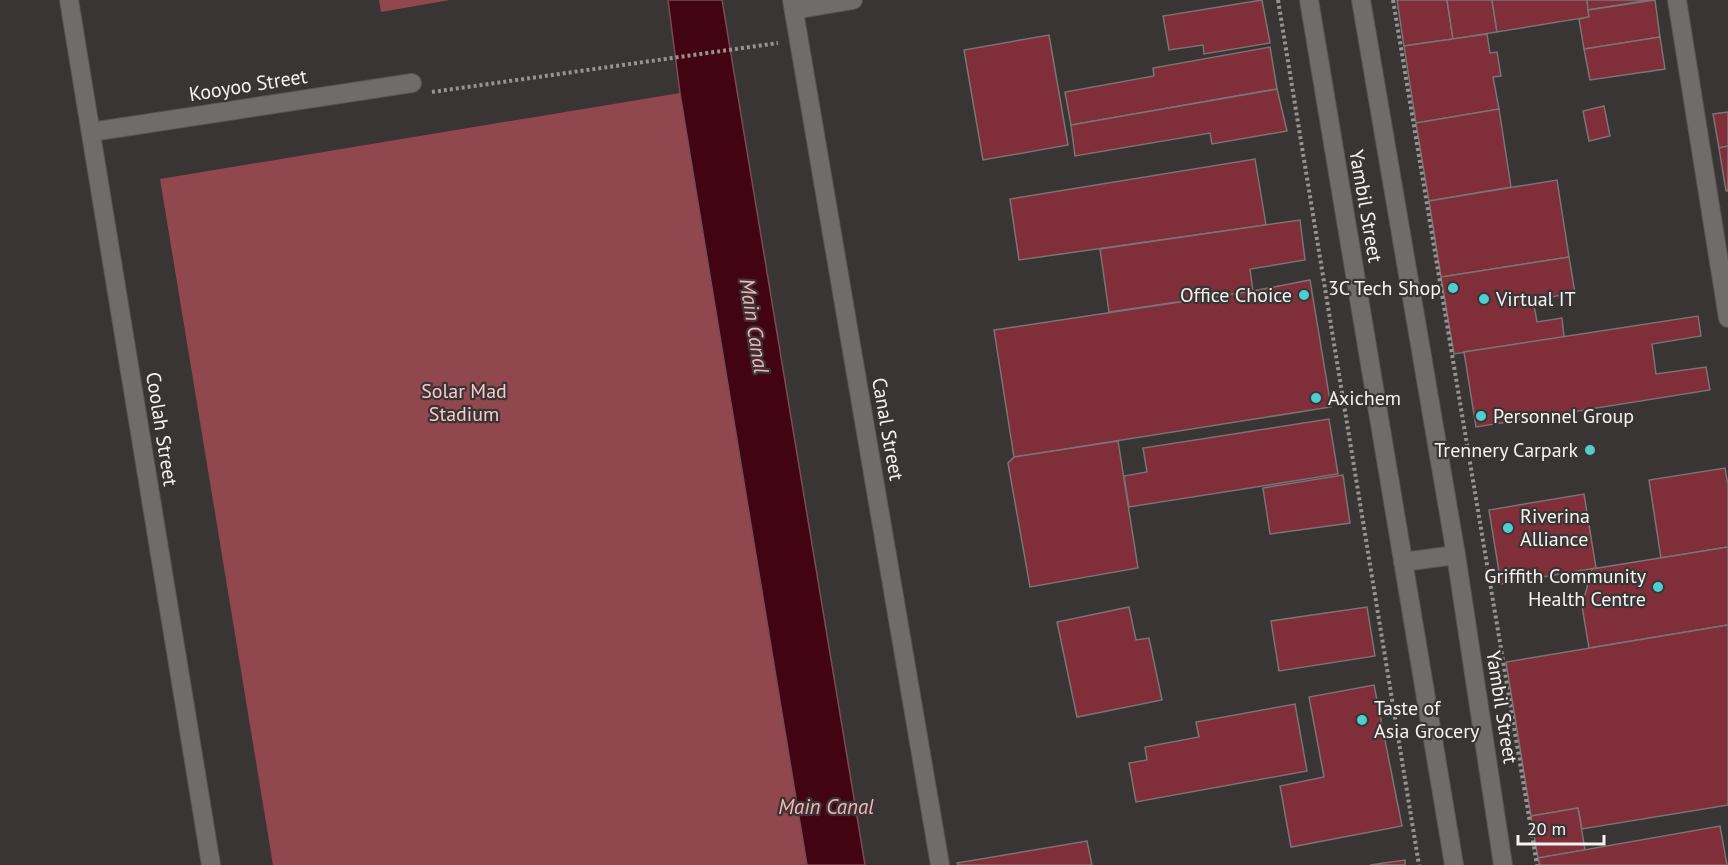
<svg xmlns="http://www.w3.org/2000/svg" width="1728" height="865" viewBox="0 0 1728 865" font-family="'PT Sans',sans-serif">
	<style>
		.green { fill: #91474e }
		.water { fill: #420412; stroke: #784c56; stroke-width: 1.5 }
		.building { fill: #802e39; stroke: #7a7474; stroke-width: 1.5 }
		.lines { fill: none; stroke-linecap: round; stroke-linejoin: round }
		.minor-casing { stroke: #585555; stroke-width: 20 }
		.path { stroke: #979393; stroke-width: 4; stroke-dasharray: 3 3; stroke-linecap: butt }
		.minor { stroke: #716c6c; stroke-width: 18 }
		.poi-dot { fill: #52cdcd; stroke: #3a3535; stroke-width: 2 }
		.labels { text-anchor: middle; stroke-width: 4.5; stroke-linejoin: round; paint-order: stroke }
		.street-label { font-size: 20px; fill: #f6f3f3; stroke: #3a3535 }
		.poi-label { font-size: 20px; fill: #f6f3f3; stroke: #3a3535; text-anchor: start }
		.park-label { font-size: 20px; fill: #fbc8cb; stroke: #3a3535 }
		.water-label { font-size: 21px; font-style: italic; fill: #fbb2b6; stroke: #3a3535 }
	</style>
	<rect width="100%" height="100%" fill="#3a3535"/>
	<g class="green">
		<polygon points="379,0 450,0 381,12"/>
		<polygon points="680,93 807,865 273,865 160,179"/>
	</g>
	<polygon class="water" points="668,0 722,0 865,865 807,865 680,93"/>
	<g class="building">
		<polygon points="1262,0 1270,43 1204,54 1203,45 1169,50 1163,16"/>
		<polygon points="1397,0 1447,0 1453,39 1404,46"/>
		<polygon points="1447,0 1492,0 1497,32 1453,39"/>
		<polygon points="1492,0 1587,0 1589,17 1497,32"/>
		<polygon points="1587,0 1650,0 1588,10"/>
		<polygon points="1655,0 1660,37 1584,49 1579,19 1589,17 1588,10"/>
		<polygon points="1487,34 1490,53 1497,52 1501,76 1493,77 1499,109 1416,123 1404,46"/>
		<polygon points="1049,35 1068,145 983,160 964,50"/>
		<polygon points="1660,37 1665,69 1590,80 1584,49"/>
		<polygon points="1270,47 1277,89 1071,125 1065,92 1154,76 1153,68"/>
		<polygon points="1277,89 1287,131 1212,144 1210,133 1075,156 1071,125"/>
		<polygon points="1604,106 1610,136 1589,141 1583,111"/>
		<polygon points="1499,109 1511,187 1429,201 1416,123"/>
		<polygon points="1728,112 1728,146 1719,148 1713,114"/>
		<polygon points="1728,146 1728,191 1726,191 1719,148"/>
		<polygon points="1255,159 1266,225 1019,260 1010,199"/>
		<polygon points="1557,180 1569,257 1441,277 1429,201"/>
		<polygon points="1300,220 1305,260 1250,269 1253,291 1109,312 1100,249"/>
		<polygon points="1569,257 1575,293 1533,300 1537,322 1562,318 1564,337 1454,354 1441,277"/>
		<polygon points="1310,280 1331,407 1014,457 994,330 1253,291"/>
		<polygon points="1698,316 1701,336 1652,344 1656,374 1706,367 1710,390 1476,427 1464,352"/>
		<polygon points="1329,419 1338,474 1129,507 1124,476 1147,472 1143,448"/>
		<polygon points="1118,441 1138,568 1030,587 1008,463 1014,457"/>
		<polygon points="1725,468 1728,485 1728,547 1661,558 1649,480"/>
		<polygon points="1343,475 1350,523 1270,534 1263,488"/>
		<polygon points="1584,494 1596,568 1501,584 1489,510"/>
		<polygon points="1728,547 1728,625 1589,648 1582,606 1592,569"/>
		<polygon points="1129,607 1136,640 1149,638 1162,700 1077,717 1057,622"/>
		<polygon points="1367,607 1375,656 1279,671 1271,621"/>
		<polygon points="1728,625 1728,805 1582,829 1578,808 1531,816 1506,662"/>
		<polygon points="1374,685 1402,826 1291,847 1280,786 1324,777 1309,697"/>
		<polygon points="1295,704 1307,771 1136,802 1129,763 1147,760 1145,747 1199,737 1196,722"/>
		<polygon points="1578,808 1585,850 1538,858 1531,816"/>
		<polygon points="1720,826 1727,865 1540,865 1538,858"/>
		<polygon points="1087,841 1092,865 958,865 957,863"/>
		<polygon points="1405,860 1405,865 1370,865"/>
	</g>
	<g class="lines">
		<g class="minor-casing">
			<g id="minor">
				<polyline points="69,0 211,865"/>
				<polyline points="792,0 940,865"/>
				<polyline points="1309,0 1454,865"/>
				<polyline points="1361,0 1456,555 1503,865"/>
				<polyline points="1677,0 1728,318"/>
				<polyline points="794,10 853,0"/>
				<polyline points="91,132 412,83"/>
				<polyline points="1403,562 1456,555"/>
			</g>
		</g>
		<g class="path">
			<polyline points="1278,0 1419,865"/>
			<polyline points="1393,0 1537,865"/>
			<polyline points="432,92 778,43"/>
		</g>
		<use href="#minor" class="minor"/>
	</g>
	<g class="poi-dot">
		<circle cx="1453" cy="288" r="6"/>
		<circle cx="1304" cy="295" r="6"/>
		<circle cx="1484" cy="299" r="6"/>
		<circle cx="1316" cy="398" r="6"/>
		<circle cx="1481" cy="416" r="6"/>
		<circle cx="1590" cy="450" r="6"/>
		<circle cx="1508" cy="528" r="6"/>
		<circle cx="1658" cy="587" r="6"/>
		<circle cx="1362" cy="720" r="6"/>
	</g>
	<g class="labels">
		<g class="street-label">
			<text transform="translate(248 85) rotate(-9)" y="7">Kooyoo Street</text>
			<text transform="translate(1366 206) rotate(80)" y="7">Yambil Street</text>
			<text transform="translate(162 429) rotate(81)" y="7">Coolah Street</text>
			<text transform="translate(888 429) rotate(80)" y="7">Canal Street</text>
			<text transform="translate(1502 707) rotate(81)" y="7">Yambil Street</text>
		</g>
		<g class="poi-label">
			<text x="1441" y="295" text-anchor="end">3C Tech Shop</text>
			<text x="1292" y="302" text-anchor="end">Office Choice</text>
			<text x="1496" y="306">Virtual IT</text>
			<text x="1328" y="405">Axichem</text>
			<text x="1493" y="423">Personnel Group</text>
			<text x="1578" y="457" text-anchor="end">Trennery Carpark</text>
			<text x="1520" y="523">Riverina<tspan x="1520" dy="23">Alliance</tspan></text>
			<text x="1646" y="583" text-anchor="end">Griffith Community<tspan x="1646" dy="23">Health Centre</tspan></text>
			<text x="1374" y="715">Taste of<tspan x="1374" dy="23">Asia Grocery</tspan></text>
		</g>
		<g class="park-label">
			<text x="464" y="398">Solar Mad<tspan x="464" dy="23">Stadium</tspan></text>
		</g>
		<g class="water-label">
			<text transform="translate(754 326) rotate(81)" y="7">Main Canal</text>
			<text x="826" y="814">Main Canal</text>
		</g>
	</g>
	<path d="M1518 835v9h86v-9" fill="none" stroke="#f6f3f3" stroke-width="3"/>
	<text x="1527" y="835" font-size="18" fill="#f6f3f3" stroke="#3a3535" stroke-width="4.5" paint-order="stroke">20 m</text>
</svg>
